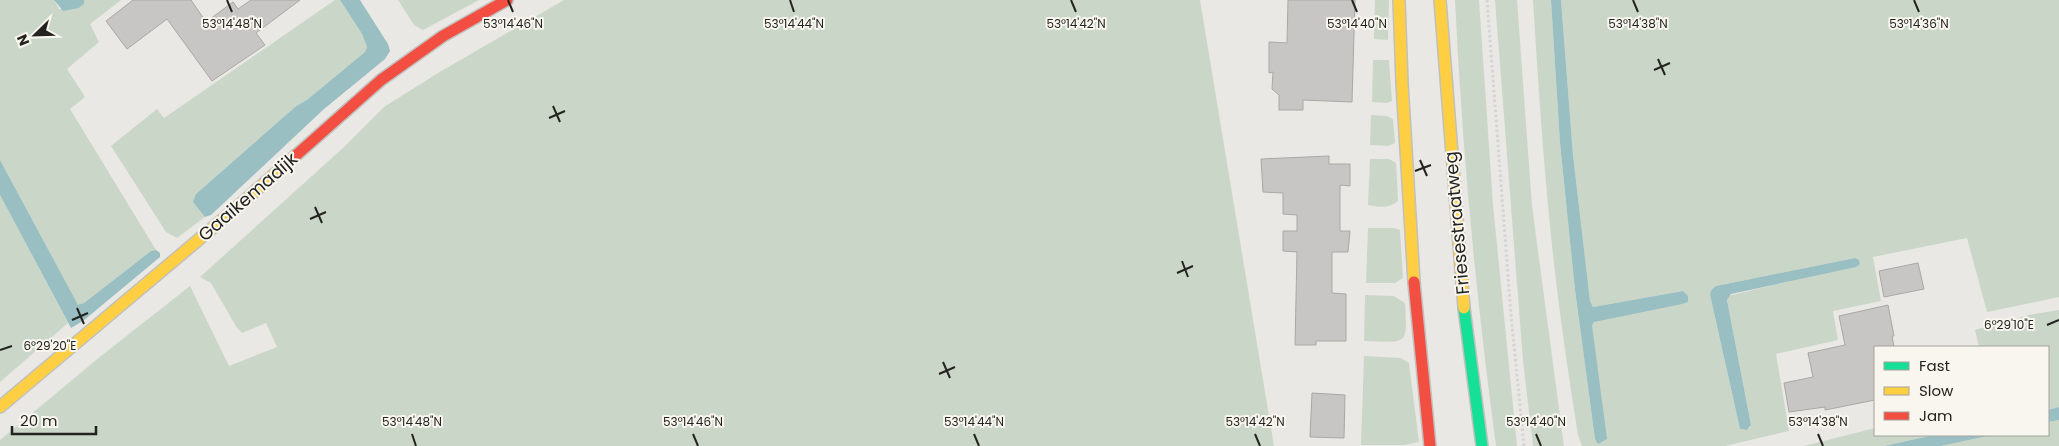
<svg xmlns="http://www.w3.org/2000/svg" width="2059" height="446" viewBox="0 0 2059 446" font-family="Poppins,sans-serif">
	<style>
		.green { fill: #cad7c8; fill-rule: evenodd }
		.water { fill: #99bfc2 }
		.building { fill: #c7c6c4; stroke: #a9a8a5 }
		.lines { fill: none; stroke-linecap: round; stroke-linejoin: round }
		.fast-casing { stroke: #c1c0bd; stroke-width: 14 }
		.slow-casing { stroke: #c1c0bd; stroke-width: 14 }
		.jam-casing { stroke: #c1c0bd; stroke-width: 14 }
		.path { stroke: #d5d4d3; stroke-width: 3; stroke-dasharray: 2.5 2.5; stroke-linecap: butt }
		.fast { stroke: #16e098; stroke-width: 11 }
		.slow { stroke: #ffcf43; stroke-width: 11 }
		.jam { stroke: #f24e42; stroke-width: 11 }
		.ticks { fill: none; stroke: #232320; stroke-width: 2 }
		.labels { text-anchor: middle; stroke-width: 4; stroke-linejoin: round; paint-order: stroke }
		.street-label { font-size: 18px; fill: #232320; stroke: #f8f6ef }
		.ticks-label { font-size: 12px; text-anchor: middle; fill: #232320; stroke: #f8f6ef; stroke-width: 4; stroke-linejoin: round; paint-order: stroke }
	</style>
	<rect width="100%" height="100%" fill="#e9e8e4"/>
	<g class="green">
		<polygon points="0,0 54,0 59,9 79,8 84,4 84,0 121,0 90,24 99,42 67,69 85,97 70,109 156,250 151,251 84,303 78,306 0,160"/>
		<polygon points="335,0 340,0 362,34 367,47 365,52 308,99 295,107 196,194 205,217 177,238 166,232 111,146 157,109 164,118"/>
		<polygon points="398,0 479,0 423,30 414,25"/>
		<polygon points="564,0 1200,0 1274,446 0,446 0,440 101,356 190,286 229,366 277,347 266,323 242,333 237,328 211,283 200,277 343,148 384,107 438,73"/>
		<polygon points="1375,0 1389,0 1388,40 1374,39"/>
		<path d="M1455,0H1479L1493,205L1517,446H1496C1476,298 1462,149 1455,0Z"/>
		<polygon points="1495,0 1517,0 1532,206 1564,446 1533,446 1523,361"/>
		<path d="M1533,0H1551L1560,143L1575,290L1595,439L1598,443L1592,325L1594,321L1688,302L1683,291L1593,307L1590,301L1573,155L1561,0H2059V297L1987,312L1967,238L1873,257L1881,301L1833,311L1838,340L1776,354L1789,431L1725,446H1582L1578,435C1565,355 1554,275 1547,194C1541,129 1537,65 1533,0ZM1855,258L1859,260L1860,264L1728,296L1727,300L1751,425L1750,428L1746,430L1740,429L1713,308L1712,289L1716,286Z"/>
		<polygon points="1373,60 1389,60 1392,101 1387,103 1372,102"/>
		<polygon points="1371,115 1387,116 1393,119 1395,143 1389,146 1370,145"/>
		<path d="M1370,159H1389L1396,163L1398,201C1388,209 1380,207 1368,205Z"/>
		<polygon points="0,195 68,323 0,382"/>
		<polygon points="1368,228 1394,228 1400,230 1403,278 1395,283 1366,283"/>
		<path d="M1365,295L1394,296L1405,303C1408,348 1406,342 1364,341Z"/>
		<polygon points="2059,310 2059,407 2048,410 2048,347 1979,347 1975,330 2029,315"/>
		<polygon points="1364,356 1401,358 1409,363 1419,442 1404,445 1361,445"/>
		<polygon points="2059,420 2059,446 1941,446 1992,435 2048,435 2048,422"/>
		<polygon points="1875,428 1875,435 1934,435 1884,446 1804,446"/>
	</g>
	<g class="water">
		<polygon points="54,0 84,0 84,4 79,8 63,11"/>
		<polygon points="340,0 360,0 388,44 390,51 385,59 324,109 211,215 205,217 193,202 196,194 295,107 308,99 365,52 367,47 362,34"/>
		<polygon points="1551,0 1561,0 1573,155 1590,301 1593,307 1683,291 1688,296 1688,302 1682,304 1594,322 1592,325 1607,439 1598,444 1595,439 1575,290 1560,143"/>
		<polygon points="0,160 78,305 84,303 151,251 156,250 160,253 160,257 83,321 71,328 0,195"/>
		<polygon points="1855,258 1859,260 1860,264 1856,267 1731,294 1727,300 1751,425 1747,430 1740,429 1713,308 1710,294 1712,289 1716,286"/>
		<polygon points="2059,407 2059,420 2048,422 2048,410"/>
		<polygon points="1934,435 1992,435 1941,446 1884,446"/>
	</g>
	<g class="building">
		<polygon points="133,0 191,0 206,22 233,2 238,9 251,0 300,0 256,33 265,45 212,81 167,19 127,49 106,21"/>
		<polygon points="1288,0 1355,0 1352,102 1303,100 1303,110 1279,110 1279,95 1272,89 1273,72 1269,73 1269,42 1287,43"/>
		<polygon points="1329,156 1329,164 1350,164 1350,186 1340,185 1340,231 1350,231 1348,252 1332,252 1332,293 1346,294 1346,341 1316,341 1316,345 1295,345 1297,252 1283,251 1283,231 1297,231 1297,215 1283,214 1283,193 1263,192 1261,159"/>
		<polygon points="1918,263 1924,289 1884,297 1879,271"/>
		<polygon points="1888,305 1894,336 1892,336 1894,347 1875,347 1875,400 1825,410 1825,407 1789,412 1784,383 1813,377 1808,353 1845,345 1839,316"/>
		<polygon points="1312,393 1345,395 1344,438 1310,437"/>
	</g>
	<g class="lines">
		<g class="fast-casing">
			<polyline id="fast" points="1464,308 1482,446"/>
		</g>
		<g class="slow-casing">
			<g id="slow">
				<polyline points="1399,0 1402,83 1414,282"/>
				<polyline points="1440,0 1464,308"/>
				<polyline points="0,407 235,209 293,158"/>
			</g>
		</g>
		<g class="jam-casing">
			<g id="jam">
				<polyline points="293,158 381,80 443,36 507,0"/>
				<polyline points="1414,282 1430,446"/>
			</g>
		</g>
		<polyline class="path" points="1487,0 1511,315 1524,446"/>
		<use href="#fast" class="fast"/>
		<use href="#slow" class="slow"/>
		<use href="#jam" class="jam"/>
	</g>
	<path class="ticks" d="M227,0L232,12M508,0L513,12M790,0L794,12M1071,0L1076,12M1352,0L1357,12M1633,0L1638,12M1914,0L1919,12M1658,59L1665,75M1654,70L1670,63M553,106L560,122M549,118L565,111M1420,160L1427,176M1415,171L1431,165M315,207L322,223M310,219L326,212M1182,261L1188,277M1177,273L1193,266M77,308L84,324M72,320L88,313M2047,325L2059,320M0,350L12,346M943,362L950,378M939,374L955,367M412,434L416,446M693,434L698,446M974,434L979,446M1255,434L1260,446M1536,434L1541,446M1818,434L1823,446"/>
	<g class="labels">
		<g class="street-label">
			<text transform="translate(248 197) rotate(-41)" y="6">Gaaikemadijk</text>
			<text transform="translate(1457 223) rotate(-95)" y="6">Friesestraatweg</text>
		</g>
	</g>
	<g class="ticks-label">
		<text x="232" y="28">53°14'48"N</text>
		<text x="513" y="28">53°14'46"N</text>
		<text x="794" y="28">53°14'44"N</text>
		<text x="1076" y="28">53°14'42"N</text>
		<text x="1357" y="28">53°14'40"N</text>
		<text x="1638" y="28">53°14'38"N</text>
		<text x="1919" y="28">53°14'36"N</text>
		<text x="2009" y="329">6°29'10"E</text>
		<text x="50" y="350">6°29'20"E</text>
		<text x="412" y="426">53°14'48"N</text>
		<text x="693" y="426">53°14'46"N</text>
		<text x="974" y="426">53°14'44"N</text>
		<text x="1255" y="426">53°14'42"N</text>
		<text x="1536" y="426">53°14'40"N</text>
		<text x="1818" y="426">53°14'38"N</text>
	</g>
	<rect x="1874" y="346" width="175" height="90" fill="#f8f6ef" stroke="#a3a29c"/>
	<rect x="1884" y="362" width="25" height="8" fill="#16e098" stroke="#a3a29c"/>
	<text x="1919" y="371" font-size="15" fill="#232320">Fast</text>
	<rect x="1884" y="387" width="25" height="8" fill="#ffcf43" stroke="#a3a29c"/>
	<text x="1919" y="396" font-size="15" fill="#232320">Slow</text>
	<rect x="1884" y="412" width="25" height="8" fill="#f24e42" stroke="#a3a29c"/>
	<text x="1919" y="421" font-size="15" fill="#232320">Jam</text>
	<g transform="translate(35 35) rotate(247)" stroke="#f8f6ef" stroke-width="4" paint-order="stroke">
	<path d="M0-4L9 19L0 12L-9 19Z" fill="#232320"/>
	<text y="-8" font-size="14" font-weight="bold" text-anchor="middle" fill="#232320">N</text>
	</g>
	<path d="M12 426v8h84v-8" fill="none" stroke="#232320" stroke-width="2.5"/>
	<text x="20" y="426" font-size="15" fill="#232320" stroke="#f8f6ef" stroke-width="4" paint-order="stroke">20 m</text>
</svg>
